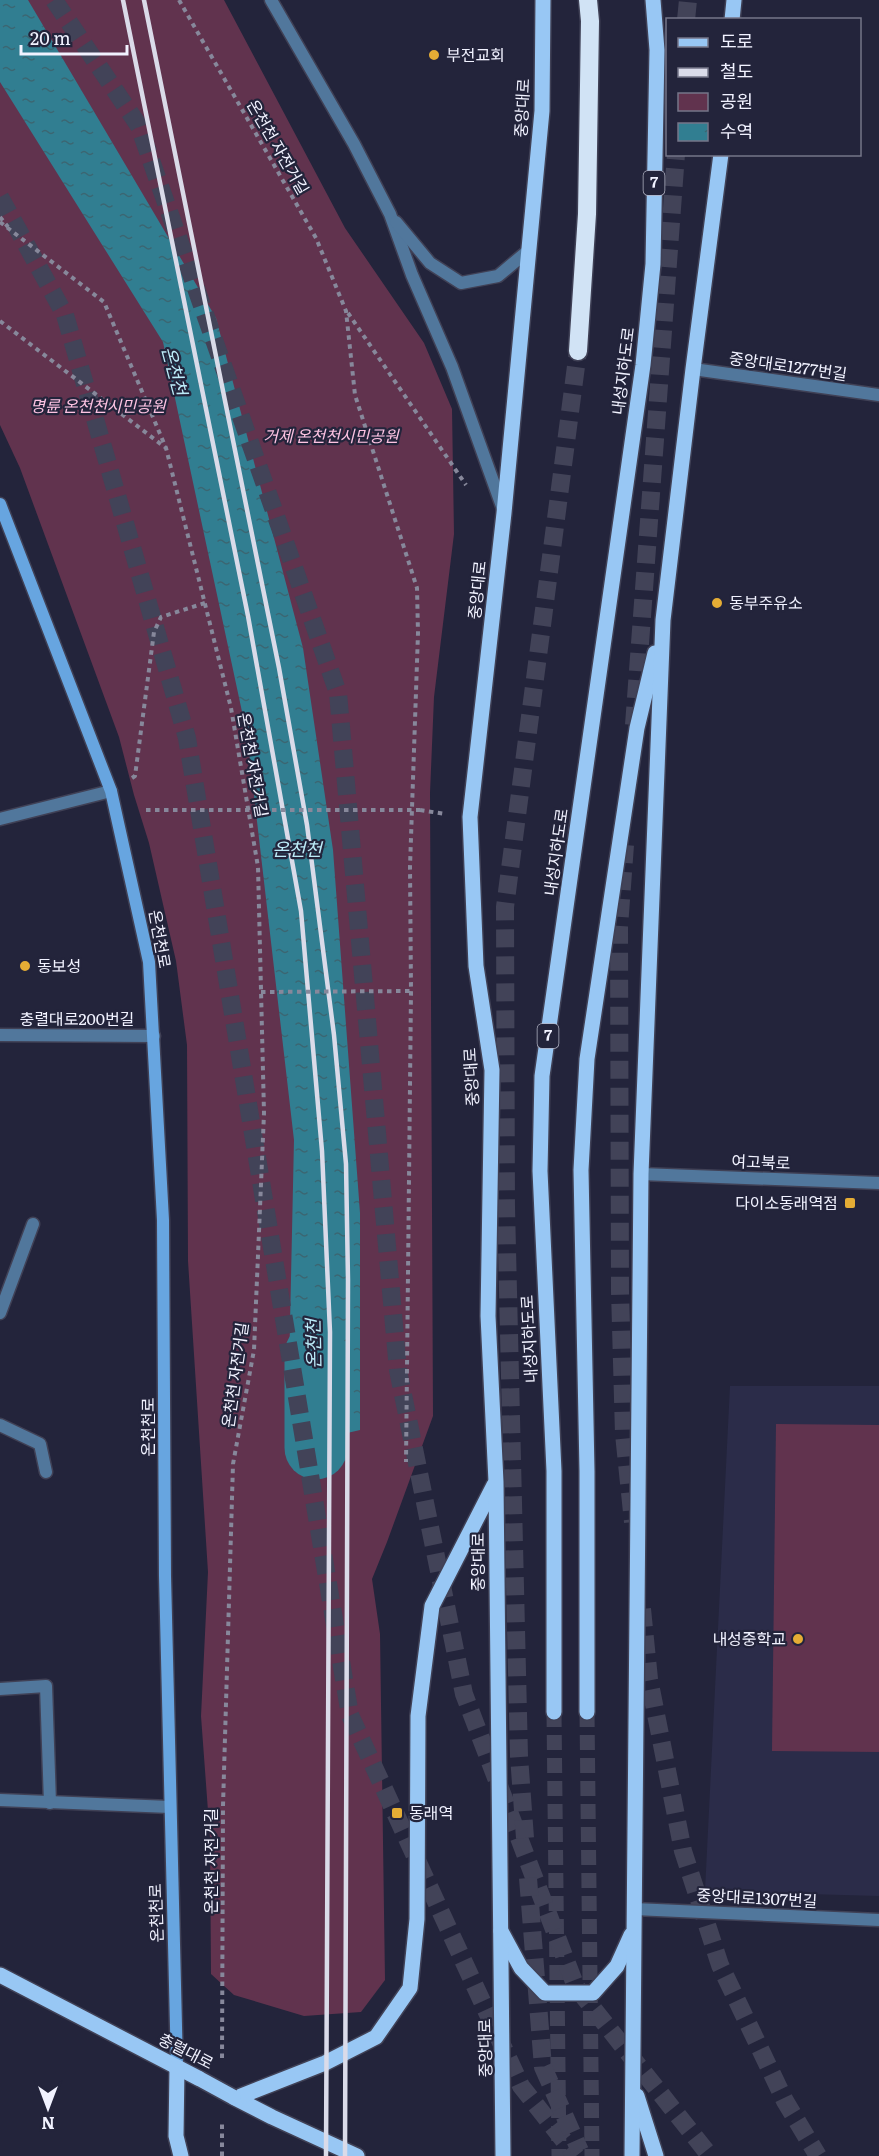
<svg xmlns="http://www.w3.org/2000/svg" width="879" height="2156" viewBox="0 0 879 2156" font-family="Literata,'Noto Sans KR',serif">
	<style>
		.built { fill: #2b2c49 }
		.green { fill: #61334e }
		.water { fill: url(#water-ripples) }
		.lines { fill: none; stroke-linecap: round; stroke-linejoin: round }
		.river { stroke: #317e91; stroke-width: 63 }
		.primary-tunnel { stroke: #424358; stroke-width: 15; stroke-dasharray: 15 8; stroke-linecap: butt }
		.highway-tunnel { stroke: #424358; stroke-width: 18; stroke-dasharray: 18 9; stroke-linecap: butt }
		.lane-casing { stroke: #404156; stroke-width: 15 }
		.street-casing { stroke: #404156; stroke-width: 15 }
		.secondary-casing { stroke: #404156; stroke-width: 15 }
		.primary-casing { stroke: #404156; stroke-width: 18 }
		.highway-casing { stroke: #404156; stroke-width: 21 }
		.path { stroke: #87889b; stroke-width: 4; stroke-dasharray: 4.5 4.5; stroke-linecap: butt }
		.lane { stroke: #51779c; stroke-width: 12 }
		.street { stroke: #51779c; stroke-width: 12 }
		.secondary { stroke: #67a5e0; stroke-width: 12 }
		.primary { stroke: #98c7f4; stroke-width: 15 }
		.highway { stroke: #d1e3f5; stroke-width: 18 }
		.rail { stroke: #dadbe9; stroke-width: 4.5 }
		.primary-bridge-casing { stroke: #404156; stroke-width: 18; stroke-linecap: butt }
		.path-bridge { stroke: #87889b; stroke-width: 4; stroke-dasharray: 4.5 4.5; stroke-linecap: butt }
		.primary-bridge { stroke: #98c7f4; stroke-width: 15 }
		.poi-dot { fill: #e5ad35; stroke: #23243b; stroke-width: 2 }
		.labels { text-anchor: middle; stroke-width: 4.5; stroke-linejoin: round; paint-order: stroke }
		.shield { fill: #23243b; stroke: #b3b4c4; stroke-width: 1.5 }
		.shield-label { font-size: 15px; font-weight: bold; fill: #f1f2ff }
		.poi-label { font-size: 16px; fill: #f1f2ff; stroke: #23243b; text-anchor: start }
		.street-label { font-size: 16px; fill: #f1f2ff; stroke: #23243b }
		.park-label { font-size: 16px; font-style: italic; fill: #fdc3e2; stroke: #23243b }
		.water-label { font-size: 18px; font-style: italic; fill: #bcecf9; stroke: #23243b }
	</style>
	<defs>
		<pattern id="water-ripples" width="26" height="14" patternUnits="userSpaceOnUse" patternTransform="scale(1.5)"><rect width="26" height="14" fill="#317e91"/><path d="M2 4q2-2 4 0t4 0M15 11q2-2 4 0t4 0" fill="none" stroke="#3b6672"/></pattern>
	</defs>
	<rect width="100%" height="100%" fill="#23243b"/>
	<polygon class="built" points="730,1386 879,1386 879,1896 705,1891"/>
	<g class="green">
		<polygon points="0,0 224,0 345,228 424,343 452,409 454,534 434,697 430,793 433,1416 387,1542 372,1579 380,1634 385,1980 361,2012 304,2016 234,1995 211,1974 210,1838 201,1716 208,1572 188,1261 187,1045 176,961 149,843 134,795 119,737 20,468 0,425"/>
		<polygon points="776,1424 879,1425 879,1752 772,1751"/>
	</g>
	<polygon class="water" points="0,0 28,0 216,318 303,648 333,850 360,1213 360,1430 317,1440 290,1435 289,1371 294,1140 247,735 163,342 0,82"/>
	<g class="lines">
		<polyline class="river" points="316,1354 316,1448"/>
		<g class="primary-tunnel">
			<polyline points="554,1712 559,2156"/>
			<polyline points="587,1712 592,2156"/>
		</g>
		<g class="highway-tunnel">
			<polyline points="54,0 139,126 338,693 398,1370 464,1694 576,1987 710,2156"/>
			<polyline points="686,20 688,0"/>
			<polyline points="0,197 65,315 187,738 350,1715 521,2086 576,2156"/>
			<polyline points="634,725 676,154"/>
			<polyline points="625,845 619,927 620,1291 624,1434 633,1522"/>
			<polyline points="642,1609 649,1679 683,1851 720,1965 785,2101 818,2156"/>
			<polyline points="525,1838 519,1756 506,1207 505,907 578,351"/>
			<polyline points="528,1878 543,2067 580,2151"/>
		</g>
		<g class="lane-casing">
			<g id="lane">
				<polyline points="0,1313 33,1224"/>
				<polyline points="0,1425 40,1444 46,1472"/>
				<polyline points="0,1689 46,1686 50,1803"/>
				<polyline points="0,1800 170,1807"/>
			</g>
		</g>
		<g class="street-casing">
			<g id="street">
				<polyline points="271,0 354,144 390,214 412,275 452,367 503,509"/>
				<polyline points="396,222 430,263 461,283 498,276 529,250"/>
				<polyline points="693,369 879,395"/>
				<polyline points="0,819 111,791"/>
				<polyline points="0,1035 154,1036"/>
				<polyline points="641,1174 879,1183"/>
				<polyline points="634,1909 879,1920"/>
			</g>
		</g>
		<g class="secondary-casing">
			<polyline id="secondary" points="0,504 111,791 149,962 163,1220 165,1576 177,2067"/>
		</g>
		<g class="primary-casing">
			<g id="primary">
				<polyline points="732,20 734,0"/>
				<polyline points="554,1712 554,1471 540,1171 542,1076 643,365 653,264 657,50 653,0"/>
				<polyline points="587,1712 587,1471 581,1170 587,1059 637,728 655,653"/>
				<polyline points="501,1931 521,1968 545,1993 593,1993 617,1966 631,1935"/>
				<polyline points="0,1975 200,2079"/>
				<polyline points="177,2067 176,2136 181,2156"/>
				<polyline points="637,2096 656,2156"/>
				<polyline points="233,2097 272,2117 357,2156"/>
				<polyline points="236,2098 325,2063 376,2037 410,1988 417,1919 418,1716 432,1606 494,1485"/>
				<polyline points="503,2156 496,1482 488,1316 492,1070 476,966 470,817 504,513 542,111 543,0"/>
				<polyline points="632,2156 641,1174 663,620 693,369 721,154"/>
			</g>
		</g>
		<g class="highway-casing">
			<polyline id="highway" points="578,351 587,214 590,21 588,0"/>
		</g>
		<g class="path">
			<polyline points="179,0 316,238 346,311 355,395 417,588 418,633 410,867 411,991 406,1462"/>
			<polyline points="0,217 8,227"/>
			<polyline points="0,222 104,302 166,448 231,708 258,867 264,1113 254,1350 233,1464 223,1806 222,2062"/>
			<polyline points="348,313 466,485"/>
			<polyline points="0,321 166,448"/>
			<polyline points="132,778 135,776 154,632 161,617 205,603"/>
			<polyline points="420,810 445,814"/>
			<polyline points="222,2156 222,2121"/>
		</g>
		<use href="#lane" class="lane"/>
		<use href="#street" class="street"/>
		<use href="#secondary" class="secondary"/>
		<use href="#primary" class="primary"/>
		<use href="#highway" class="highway"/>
		<g class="rail">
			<polyline points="123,0 248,616 301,911 322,1151 330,1332 326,2156"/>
			<polyline points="144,0 279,668 307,825 334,1035 346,1164 348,1280 345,2156"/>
		</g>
		<g class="primary-bridge-casing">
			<polyline id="primary-bridge" points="200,2079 233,2097"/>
		</g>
		<g class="path-bridge">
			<polyline points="146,810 420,810"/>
			<polyline points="261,992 411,991"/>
		</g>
		<use href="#primary-bridge" class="primary-bridge"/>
	</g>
	<g class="poi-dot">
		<circle cx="434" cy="55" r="6"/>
		<circle cx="717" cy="603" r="6"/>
		<circle cx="25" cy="966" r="6"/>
		<rect x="844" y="1197" width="12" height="12" rx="3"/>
		<circle cx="798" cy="1639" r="6"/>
		<rect x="391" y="1807" width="12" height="12" rx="3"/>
	</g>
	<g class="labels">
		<g class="shield">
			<rect x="643.5" y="171" width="21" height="24" rx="4.5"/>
			<rect x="537.5" y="1024" width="21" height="24" rx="4.5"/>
		</g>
		<g class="shield-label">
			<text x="654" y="188">7</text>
			<text x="548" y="1041">7</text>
		</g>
		<g class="poi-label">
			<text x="446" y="61">부전교회</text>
			<text x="729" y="609">동부주유소</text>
			<text x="37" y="972">동보성</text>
			<text x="838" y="1209" text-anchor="end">다이소동래역점</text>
			<text x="786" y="1645" text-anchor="end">내성중학교</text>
			<text x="409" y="1819">동래역</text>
		</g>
		<g class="street-label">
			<text transform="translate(522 108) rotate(-87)" y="6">중앙대로</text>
			<text transform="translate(278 147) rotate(60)" y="6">온천천 자전거길</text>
			<text transform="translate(788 366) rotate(8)" y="6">중앙대로1277번길</text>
			<text transform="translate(623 371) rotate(-83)" y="6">내성지하도로</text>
			<text transform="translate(477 590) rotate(-84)" y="6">중앙대로</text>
			<text transform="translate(253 765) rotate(80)" y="6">온천천 자전거길</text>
			<text transform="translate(556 852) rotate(-82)" y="6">내성지하도로</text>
			<text transform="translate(160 939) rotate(80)" y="6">온천천로</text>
			<text x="77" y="1025">충렬대로200번길</text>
			<text transform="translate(471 1077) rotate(-93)" y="6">중앙대로</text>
			<text transform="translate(761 1162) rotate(2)" y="6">여고북로</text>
			<text transform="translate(529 1339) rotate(-93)" y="6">내성지하도로</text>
			<text transform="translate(235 1375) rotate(-82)" y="6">온천천 자전거길</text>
			<text transform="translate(148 1427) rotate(-90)" y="6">온천천로</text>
			<text transform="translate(478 1562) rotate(-90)" y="6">중앙대로</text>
			<text transform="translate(211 1861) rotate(-90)" y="6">온천천 자전거길</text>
			<text transform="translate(757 1898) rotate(3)" y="6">중앙대로1307번길</text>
			<text transform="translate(156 1913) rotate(-92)" y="6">온천천로</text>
			<text transform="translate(485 2048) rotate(-91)" y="6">중앙대로</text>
			<text transform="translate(186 2051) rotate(27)" y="6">충렬대로</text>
		</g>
		<g class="park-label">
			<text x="98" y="412">명륜 온천천시민공원</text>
			<text x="331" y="442">거제 온천천시민공원</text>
		</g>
		<g class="water-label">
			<text transform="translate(174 371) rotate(75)" y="6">온천천</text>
			<text x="297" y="856">온천천</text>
			<text transform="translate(314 1344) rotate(-91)" y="6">온천천</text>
		</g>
	</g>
	<rect x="666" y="18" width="195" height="138" fill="#23243b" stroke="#757689" stroke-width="1.5"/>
	<rect x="678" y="38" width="30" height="9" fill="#98c7f4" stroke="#757689" stroke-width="1.5"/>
	<text x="720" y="48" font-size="18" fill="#f1f2ff">도로</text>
	<rect x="678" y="68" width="30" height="9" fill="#dadbe9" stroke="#757689" stroke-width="1.5"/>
	<text x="720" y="78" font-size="18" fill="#f1f2ff">철도</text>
	<rect x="678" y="93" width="30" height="18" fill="#61334e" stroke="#757689" stroke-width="1.5"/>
	<text x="720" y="108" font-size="18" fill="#f1f2ff">공원</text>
	<rect x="678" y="123" width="30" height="18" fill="url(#water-ripples)" stroke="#757689" stroke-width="1.5"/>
	<text x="720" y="138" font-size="18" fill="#f1f2ff">수역</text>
	<g transform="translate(48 2108) rotate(180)" stroke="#23243b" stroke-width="4.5" paint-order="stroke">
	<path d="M0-4.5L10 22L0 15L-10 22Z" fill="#f1f2ff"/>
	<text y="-9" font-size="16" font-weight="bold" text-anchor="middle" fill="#f1f2ff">N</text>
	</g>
	<path d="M21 45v9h106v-9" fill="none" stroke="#f1f2ff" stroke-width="3"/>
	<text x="30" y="45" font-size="18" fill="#f1f2ff" stroke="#23243b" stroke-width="4.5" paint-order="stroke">20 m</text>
</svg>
